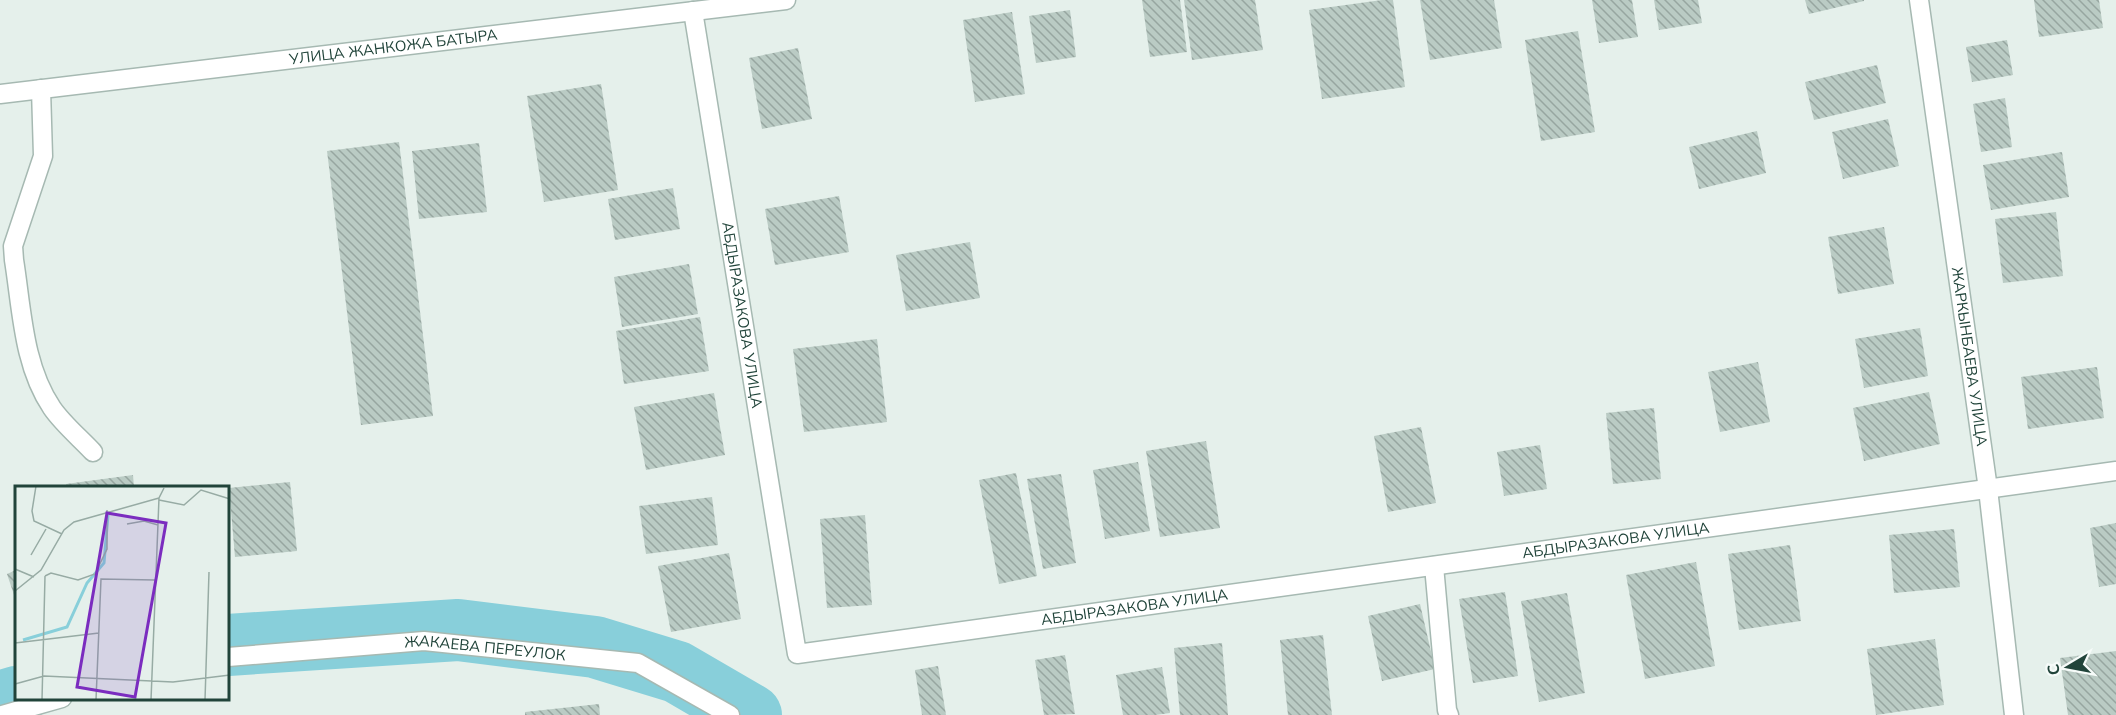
<svg xmlns="http://www.w3.org/2000/svg" width="2116" height="715" viewBox="0 0 2116 715" font-family="Mulish,sans-serif">
	<style>
		.lines { fill: none; stroke-linecap: round; stroke-linejoin: round }
		.river { stroke: #88cfda; stroke-width: 62 }
		.building { fill: url(#building-back-hatch) }
		.service-casing { stroke: #a6b9b2; stroke-width: 21 }
		.minor-casing { stroke: #a6b9b2; stroke-width: 21 }
		.service { stroke: #fff; stroke-width: 18 }
		.minor { stroke: #fff; stroke-width: 18 }
		.labels { text-anchor: middle; stroke-width: 5; stroke-linejoin: round; paint-order: stroke }
		.street-label { font-size: 15px; fill: #21443a; stroke: #f6fbf9 }
		.inset-river { fill: none; stroke: #88cfda; stroke-width: 3 }
		.inset-road { fill: none; stroke: #97aba4; stroke-width: 1.5 }
		.view { fill: #7b2cbf; fill-opacity: 0.15; stroke: #7b2cbf; stroke-width: 3 }
		.inset-edge { fill: none; stroke: #21443a; stroke-width: 3 }
	</style>
	<defs>
		<pattern id="building-back-hatch" width="6" height="6" patternUnits="userSpaceOnUse" patternTransform="scale(1.5)"><rect width="6" height="6" fill="#bacbc4"/><path d="M-1 5l2 2M0 0l6 6M5-1l2 2" fill="none" stroke="#97a6a0"/></pattern>
	</defs>
	<rect width="100%" height="100%" fill="#e5f0eb"/>
	<g class="lines">
		<g class="river">
			<polyline points="228,645 458,630 595,647 677,672 751,715"/>
			<polyline points="0,702 16,697"/>
		</g>
	</g>
	<g class="building">
		<polygon points="1142,0 1180,0 1187,52 1150,57"/>
		<polygon points="1184,0 1255,0 1263,50 1192,60"/>
		<polygon points="1382,0 1393,0 1405,87 1322,99 1309,10"/>
		<polygon points="1420,0 1494,0 1502,48 1430,60"/>
		<polygon points="1592,0 1632,0 1638,37 1599,43"/>
		<polygon points="1654,0 1698,0 1702,23 1659,30"/>
		<polygon points="1805,0 1864,0 1864,1 1809,14"/>
		<polygon points="2034,0 2099,0 2103,28 2039,37"/>
		<polygon points="1070,10 1076,57 1036,63 1029,16"/>
		<polygon points="1012,12 1025,94 975,102 963,20"/>
		<polygon points="1578,31 1595,132 1541,141 1525,40"/>
		<polygon points="2007,40 2013,75 1972,82 1966,47"/>
		<polygon points="798,48 812,119 762,129 749,58"/>
		<polygon points="1877,65 1886,103 1814,120 1805,82"/>
		<polygon points="601,84 618,190 544,202 527,96"/>
		<polygon points="2005,98 2012,147 1981,152 1973,104"/>
		<polygon points="1888,119 1899,166 1843,179 1832,132"/>
		<polygon points="1757,131 1766,173 1699,189 1689,147"/>
		<polygon points="399,142 433,416 361,425 327,151"/>
		<polygon points="479,143 487,212 419,219 412,151"/>
		<polygon points="2062,152 2069,197 1991,210 1983,165"/>
		<polygon points="673,188 680,229 615,240 608,199"/>
		<polygon points="839,196 849,252 775,265 765,209"/>
		<polygon points="2056,212 2063,276 2003,283 1995,219"/>
		<polygon points="1884,227 1894,284 1838,294 1828,237"/>
		<polygon points="970,242 980,298 906,311 896,255"/>
		<polygon points="689,264 698,314 622,327 614,277"/>
		<polygon points="700,317 709,371 624,384 616,331"/>
		<polygon points="1920,328 1928,376 1864,388 1855,339"/>
		<polygon points="877,339 887,422 804,432 793,349"/>
		<polygon points="1758,362 1770,422 1720,432 1708,372"/>
		<polygon points="2097,367 2104,418 2028,429 2021,377"/>
		<polygon points="1929,392 1940,444 1864,461 1853,408"/>
		<polygon points="714,393 725,455 646,470 634,407"/>
		<polygon points="1654,408 1661,479 1613,484 1606,413"/>
		<polygon points="1421,427 1436,503 1388,512 1374,436"/>
		<polygon points="1206,441 1220,528 1160,537 1146,451"/>
		<polygon points="1540,445 1547,489 1504,496 1497,452"/>
		<polygon points="1138,462 1150,531 1105,539 1093,470"/>
		<polygon points="1016,473 1037,576 999,584 979,480"/>
		<polygon points="1061,474 1076,563 1043,569 1027,479"/>
		<polygon points="133,475 134,487 67,487 66,484"/>
		<polygon points="290,482 297,551 235,557 229,488"/>
		<polygon points="712,497 718,545 646,554 639,506"/>
		<polygon points="865,515 872,605 827,608 820,519"/>
		<polygon points="2116,523 2116,584 2099,587 2090,528"/>
		<polygon points="1954,529 1960,587 1894,593 1889,535"/>
		<polygon points="1790,545 1801,621 1739,630 1728,554"/>
		<polygon points="729,553 741,619 671,632 658,566"/>
		<polygon points="1696,562 1715,666 1645,679 1626,575"/>
		<polygon points="16,570 16,601 7,574"/>
		<polygon points="1505,592 1518,676 1473,683 1459,599"/>
		<polygon points="1567,593 1585,693 1539,702 1521,601"/>
		<polygon points="1420,604 1435,669 1382,681 1368,616"/>
		<polygon points="1323,635 1332,715 1288,715 1280,640"/>
		<polygon points="1935,639 1944,705 1876,715 1867,649"/>
		<polygon points="1222,643 1228,715 1180,715 1174,648"/>
		<polygon points="2116,651 2116,715 2068,715 2060,658"/>
		<polygon points="1065,655 1075,714 1044,715 1035,660"/>
		<polygon points="938,666 946,715 922,715 915,670"/>
		<polygon points="1162,667 1170,713 1155,715 1123,715 1116,675"/>
		<polygon points="599,704 600,715 525,715 525,712"/>
	</g>
	<g class="lines">
		<g class="service-casing">
			<path id="service" d="M41,89L43,156L13,246L14,260C22,310 23,365 52,408C63,424 80,438 93,452"/>
		</g>
		<g class="minor-casing">
			<g id="minor">
				<path id="s1" d="M1919,0L1988,489L2014,715"/>
				<path id="s2" d="M693,11L797,654L2116,471"/>
				<path id="s3" d="M0,94L786,0"/>
				<polyline points="1434,566 1447,710 1449,715"/>
				<path id="s4" d="M228,657L424,641L638,663L730,715"/>
				<polyline points="2,715 62,698"/>
			</g>
		</g>
		<use href="#service" class="service"/>
		<use href="#minor" class="minor"/>
	</g>
	<g class="labels">
		<g class="street-label">
			<text dy="5" stroke="none"><textPath href="#s3" startOffset="396">УЛИЦА ЖАНКОЖА БАТЫРА</textPath></text>
			<text dy="5" stroke="none"><textPath href="#s2" startOffset="308">АБДЫРАЗАКОВА УЛИЦА</textPath></text>
			<text dy="5" stroke="none"><textPath href="#s1" startOffset="360">ЖАРКЫНБАЕВА УЛИЦА</textPath></text>
			<text dy="5" stroke="none"><textPath href="#s2" startOffset="1478">АБДЫРАЗАКОВА УЛИЦА</textPath></text>
			<text dy="5" stroke="none"><textPath href="#s2" startOffset="992">АБДЫРАЗАКОВА УЛИЦА</textPath></text>
			<text dy="5" stroke="none"><textPath href="#s4" startOffset="258">ЖАКАЕВА ПЕРЕУЛОК</textPath></text>
		</g>
	</g>
	<g transform="translate(15 486)">
		<rect width="214" height="214" fill="#e5f0eb"/>
		<path class="inset-river" d="M8,154L52,141L72,97L89,77L93,29"/>
		<path class="inset-road" d="M21,0L17,25L19,35L47,48M144,14L169,19L186,4L215,13M112,38L129,35L143,39M16,69L31,43M0,83L19,91M30,90L36,87L63,94L80,88L92,63V24M0,105L26,84L49,44L59,36L144,12M0,157L84,147M0,198L29,190L158,196L215,189M27,214L30,90M81,214L86,93L140,94M136,214L144,12L149,2M190,214L194,86"/>
		<path class="view" d="M92,27L151,37L120,211L62,201Z"/>
		<rect width="214" height="214" class="inset-edge"/>
	</g>
	<g transform="translate(2068 667) rotate(260)" stroke="#f6fbf9" stroke-width="4.5" paint-order="stroke">
	<path d="M0-4.5L10 22L0 15L-10 22Z" fill="#21443a"/>
	<text y="-9" font-size="16" font-weight="bold" text-anchor="middle" fill="#21443a">С</text>
	</g>
</svg>
